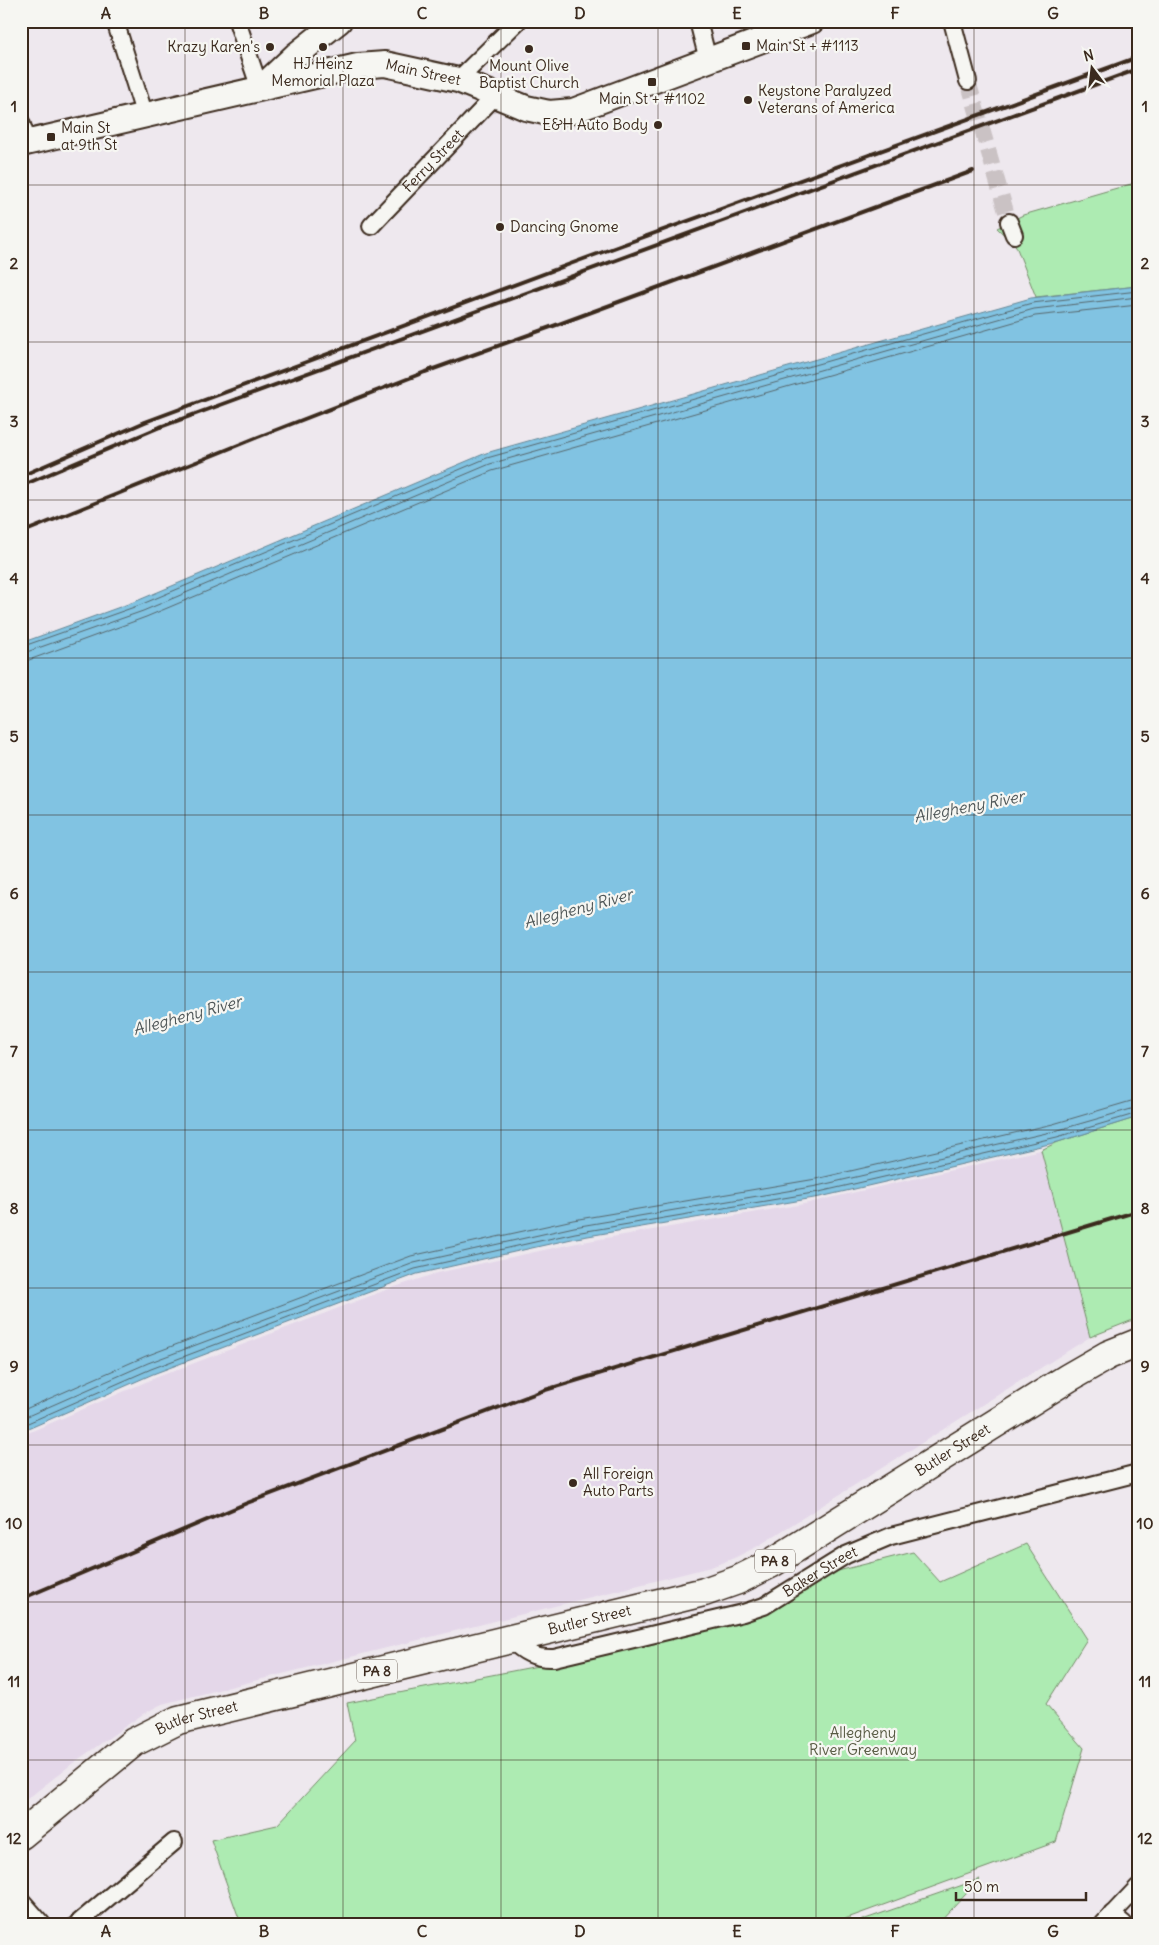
<svg xmlns="http://www.w3.org/2000/svg" width="1159" height="1945" viewBox="0 0 1159 1945" font-family="Delius,sans-serif">
	<style>
		.built { fill: #e4d7e9 }
		.green { fill: #adebb2; stroke: #748a68 }
		.water { fill: #81c3e2; stroke: #658694 }
		.lines { fill: none; stroke-linecap: round; stroke-linejoin: round }
		.shore { stroke: #57676c; stroke-width: 1 }
		.street-tunnel { stroke: #cac2c4; stroke-width: 16; stroke-dasharray: 16 8; stroke-linecap: butt }
		.street-casing { stroke: #3b2a1e; stroke-width: 20 }
		.secondary-casing { stroke: #3b2a1e; stroke-width: 28 }
		.highway-casing { stroke: #3b2a1e; stroke-width: 31 }
		.street { stroke: #f6f6f2; stroke-width: 16 }
		.secondary { stroke: #f6f6f2; stroke-width: 24 }
		.highway { stroke: #f6f6f2; stroke-width: 28 }
		.rail { stroke: #3b2a1e; stroke-width: 4 }
		.grid { fill: none; stroke: #3b2a1e; stroke-width: 1; stroke-opacity: 0.55 }
		.poi-dot { fill: #3b2a1e; stroke: #f6f6f2; stroke-width: 2 }
		.labels { text-anchor: middle; stroke-width: 4.5; stroke-linejoin: round; paint-order: stroke }
		.shield { fill: #f6f6f2; stroke: #73675e; stroke-width: 1 }
		.shield-label { font-size: 14px; font-weight: bold; fill: #3b2a1e }
		.poi-label { font-size: 15px; fill: #3b2a1e; stroke: #f6f6f2; text-anchor: start }
		.street-label { font-size: 15px; fill: #3b2a1e; stroke: #f6f6f2 }
		.park-label { font-size: 15px; fill: #585a43; stroke: #f6f6f2 }
		.water-label { font-size: 16px; font-style: italic; fill: #505859; stroke: #f6f6f2 }
		.neatline { fill: none; stroke: #3b2a1e; stroke-width: 2 }
		.grid-label { font-size: 16px; text-anchor: middle; font-weight: bold; fill: #3b2a1e }
	</style>
	<rect width="100%" height="100%" fill="#eee8ee"/>
	<filter id="ink" filterUnits="userSpaceOnUse"><feTurbulence type="fractalNoise" baseFrequency=".02" numOctaves="2"/><feDisplacementMap in="SourceGraphic" scale="10" xChannelSelector="R" yChannelSelector="G"/><feConvolveMatrix kernelMatrix="1 2 1 2 8 2 1 2 1" color-interpolation-filters="sRGB"/></filter>
	<g filter="url(#ink)">
		<polygon class="built" points="1041,1150 1090,1337 758,1546 734,1558 711,1567 162,1704 143,1714 73,1763 21,1804 21,1436 155,1378 386,1290 437,1273 577,1243 804,1204"/>
		<g class="green">
			<polygon points="1138,182 1138,286 1036,297 1016,246 997,228 1023,215"/>
			<polygon points="1138,1117 1138,1318 1090,1337 1041,1150 1058,1142"/>
			<polygon points="1026,1544 1087,1639 1046,1704 1084,1748 1056,1842 831,1924 241,1924 211,1840 277,1825 355,1741 347,1703 631,1648 830,1573 913,1552 940,1582"/>
			<polygon points="980,1879 938,1924 851,1924"/>
		</g>
		<polygon class="water" points="1138,286 1138,1117 1058,1142 820,1197 576,1238 417,1274 153,1374 21,1432 21,643 139,600 486,453 1031,298"/>
		<g class="lines">
			<g class="shore">
				<polyline points="21,647 140,605 487,458 1032,303 1138,291"/>
				<polyline points="21,654 143,611 490,464 1034,309 1138,297"/>
				<polyline points="21,661 29,660 146,617 492,471 1035,316 1138,305"/>
				<polyline points="21,1411 146,1356 411,1256 573,1220 816,1179 1053,1124 1138,1099"/>
				<polyline points="21,1419 148,1363 414,1263 574,1227 817,1186 1055,1131 1138,1107"/>
				<polyline points="21,1426 151,1369 415,1269 575,1233 819,1192 1057,1137 1138,1113"/>
			</g>
			<polyline class="street-tunnel" points="968,81 1009,222"/>
			<g class="street-casing">
				<g id="street">
					<polyline points="115,21 145,116"/>
					<polyline points="237,21 260,89"/>
					<polyline points="698,21 708,60"/>
					<polyline points="952,21 968,81"/>
					<polyline points="458,80 518,21"/>
					<polyline points="21,122 28,143"/>
					<polyline points="1009,222 1014,235"/>
					<path id="s1" d="M371,226L495,96"/>
					<path id="s2" d="M510,1639C523,1652 535,1659 554,1658L743,1613L764,1606L846,1555L891,1536L1138,1473"/>
					<polyline points="21,1900 42,1924"/>
					<polyline points="1112,1914 1124,1924"/>
					<polyline points="77,1924 174,1842"/>
					<polyline points="1103,1924 1138,1887"/>
				</g>
			</g>
			<g class="secondary-casing">
				<g id="secondary">
					<polyline points="261,88 296,55 339,21"/>
					<path id="s3" d="M21,144L358,66L385,64L458,80L526,108L549,113L573,111L812,21"/>
				</g>
			</g>
			<g class="highway-casing">
				<g id="highway">
					<path id="s4" d="M21,1835L134,1742L178,1720L704,1592L738,1580L770,1564L1068,1378L1108,1355L1138,1343"/>
				</g>
			</g>
			<use href="#street" class="street"/>
			<use href="#secondary" class="secondary"/>
			<use href="#highway" class="highway"/>
			<g class="rail">
				<polyline points="21,476 145,422 589,257 1138,57"/>
				<polyline points="21,486 160,427 1138,69"/>
				<polyline points="21,533 258,437 425,372 559,324 973,171"/>
				<polyline points="21,1599 247,1503 542,1391 1138,1211"/>
			</g>
		</g>
	</g>
	<path class="grid" d="M185,21V1924M343,21V1924M501,21V1924M658,21V1924M816,21V1924M974,21V1924M21,185H1138M21,342H1138M21,500H1138M21,658H1138M21,815H1138M21,972H1138M21,1130H1138M21,1288H1138M21,1445H1138M21,1602H1138M21,1760H1138"/>
	<g class="poi-dot">
		<rect x="741" y="41" width="10" height="10" rx="2.5"/>
		<circle cx="270" cy="47" r="5"/>
		<circle cx="323" cy="47" r="5"/>
		<circle cx="529" cy="49" r="5"/>
		<rect x="647" y="77" width="10" height="10" rx="2.5"/>
		<circle cx="748" cy="100" r="5"/>
		<circle cx="658" cy="125" r="5"/>
		<rect x="46" y="132" width="10" height="10" rx="2.5"/>
		<circle cx="500" cy="227" r="5"/>
		<circle cx="573" cy="1483" r="5"/>
	</g>
	<g class="labels">
		<g class="shield">
			<rect x="755" y="1549.5" width="40" height="23" rx="4"/>
			<rect x="357" y="1659.5" width="40" height="23" rx="4"/>
		</g>
		<g class="shield-label">
			<text x="775" y="1566">PA 8</text>
			<text x="377" y="1676">PA 8</text>
		</g>
		<g class="poi-label">
			<text x="756" y="51">Main St + #1113</text>
			<text x="260" y="52" text-anchor="end">Krazy Karen's</text>
			<text x="323" y="69" text-anchor="middle">HJ Heinz<tspan x="323" dy="17">Memorial Plaza</tspan></text>
			<text x="529" y="71" text-anchor="middle">Mount Olive<tspan x="529" dy="17">Baptist Church</tspan></text>
			<text x="758" y="96">Keystone Paralyzed<tspan x="758" dy="17">Veterans of America</tspan></text>
			<text x="652" y="104" text-anchor="middle">Main St + #1102</text>
			<text x="648" y="130" text-anchor="end">E&amp;H Auto Body</text>
			<text x="61" y="133">Main St<tspan x="61" dy="17">at 9th St</tspan></text>
			<text x="510" y="232">Dancing Gnome</text>
			<text x="583" y="1479">All Foreign<tspan x="583" dy="17">Auto Parts</tspan></text>
		</g>
		<g class="street-label">
			<text dy="5" stroke="none"><textPath href="#s3" startOffset="412">Main Street</textPath></text>
			<text dy="5" stroke="none"><textPath href="#s1" startOffset="90">Ferry Street</textPath></text>
			<text dy="5" stroke="none"><textPath href="#s4" startOffset="1024">Butler Street</textPath></text>
			<text dy="5" stroke="none"><textPath href="#s2" startOffset="332">Baker Street</textPath></text>
			<text dy="5" stroke="none"><textPath href="#s4" startOffset="619">Butler Street</textPath></text>
			<text dy="5" stroke="none"><textPath href="#s4" startOffset="214">Butler Street</textPath></text>
		</g>
		<g class="park-label">
			<text x="863" y="1738">Allegheny<tspan x="863" dy="17">River Greenway</tspan></text>
		</g>
		<g class="water-label">
			<text transform="translate(969 806) rotate(-11)" y="6">Allegheny River</text>
			<text transform="translate(578 908) rotate(-15)" y="6">Allegheny River</text>
			<text transform="translate(187 1015) rotate(-15)" y="6">Allegheny River</text>
		</g>
	</g>
	<rect width="1159" height="1945" fill="none" stroke="#f6f6f2" stroke-width="55"/>
	<g transform="translate(1092 68) rotate(345)" stroke="#f6f6f2" stroke-width="4" paint-order="stroke">
	<path d="M0-4L9 19L0 12L-9 19Z" fill="#3b2a1e"/>
	<text y="-8" font-size="14" font-weight="bold" text-anchor="middle" fill="#3b2a1e">N</text>
	</g>
	<path d="M956 1892v8h130v-8" fill="none" stroke="#3b2a1e" stroke-width="2.5"/>
	<text x="964" y="1892" font-size="15" fill="#3b2a1e" stroke="#f6f6f2" stroke-width="4" paint-order="stroke">50 m</text>
	<rect x="28" y="28" width="1104" height="1890" class="neatline"/>
	<g class="grid-label">
		<text x="106" y="19">A</text>
		<text x="264" y="19">B</text>
		<text x="422" y="19">C</text>
		<text x="580" y="19">D</text>
		<text x="737" y="19">E</text>
		<text x="895" y="19">F</text>
		<text x="1053" y="19">G</text>
		<text x="14" y="112">1</text>
		<text x="1145" y="112">1</text>
		<text x="14" y="269">2</text>
		<text x="1145" y="269">2</text>
		<text x="14" y="427">3</text>
		<text x="1145" y="427">3</text>
		<text x="14" y="584">4</text>
		<text x="1145" y="584">4</text>
		<text x="14" y="742">5</text>
		<text x="1145" y="742">5</text>
		<text x="14" y="899">6</text>
		<text x="1145" y="899">6</text>
		<text x="14" y="1057">7</text>
		<text x="1145" y="1057">7</text>
		<text x="14" y="1214">8</text>
		<text x="1145" y="1214">8</text>
		<text x="14" y="1372">9</text>
		<text x="1145" y="1372">9</text>
		<text x="14" y="1529">10</text>
		<text x="1145" y="1529">10</text>
		<text x="14" y="1687">11</text>
		<text x="1145" y="1687">11</text>
		<text x="14" y="1844">12</text>
		<text x="1145" y="1844">12</text>
		<text x="106" y="1937">A</text>
		<text x="264" y="1937">B</text>
		<text x="422" y="1937">C</text>
		<text x="580" y="1937">D</text>
		<text x="737" y="1937">E</text>
		<text x="895" y="1937">F</text>
		<text x="1053" y="1937">G</text>
	</g>
</svg>
